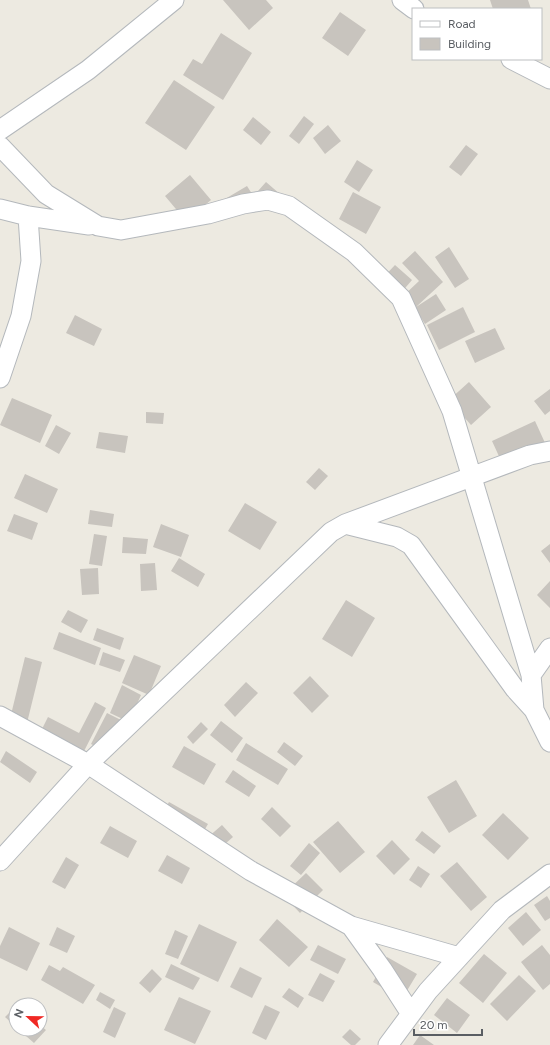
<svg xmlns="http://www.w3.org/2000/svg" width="550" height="1045" font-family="Figtree,sans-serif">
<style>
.building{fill:#c8c4be}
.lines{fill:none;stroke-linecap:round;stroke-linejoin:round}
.minor-casing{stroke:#b4b8bc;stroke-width:21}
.minor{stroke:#fff;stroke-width:19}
</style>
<rect width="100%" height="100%" fill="#edeae1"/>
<path class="building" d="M223,0H266L273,8L249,30Z
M490,0H528L531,9H493Z
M340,12L366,30L348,56L322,38Z
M221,33L252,53L223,100L183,75L193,59L202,64Z
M174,80L215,107L186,150L145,123Z
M304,116L314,124L299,144L289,136Z
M253,117L271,132L261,145L243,130Z
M328,125L341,141L325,154L313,138Z
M466,145L478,154L461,176L449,167Z
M357,160L373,170L359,192L344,182Z
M190,175L211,200L186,221L165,196Z
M266,182L288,201L281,210L258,191Z
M247,186L254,197L232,209L225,199Z
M353,192L381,207L366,234L339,219Z
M449,247L469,279L455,288L435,257Z
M415,251L443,282L416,307L436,294L446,310L425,324L415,308L401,298L419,281L402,263Z
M395,265L412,280L394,301L376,285Z
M463,307L475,332L439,350L427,325Z
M75,315L102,329L94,346L66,333Z
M495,328L505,349L475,363L465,341Z
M469,382L491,407L471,425L449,400Z
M550,389V411L545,415L534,401Z
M12,398L52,415L40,443L0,425Z
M146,412L164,413L163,424L146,423Z
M535,421L546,445L503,465L492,441Z
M56,425L71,433L59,454L45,446Z
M99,432L128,436L125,453L96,448Z
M319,468L328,476L315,490L306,482Z
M25,474L58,489L47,513L14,498Z
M245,503L277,522L260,550L228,531Z
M90,510L114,514L112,527L88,524Z
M14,514L38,523L32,540L7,531Z
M161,524L189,535L181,557L153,547Z
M94,534L107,536L102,566L89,564Z
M123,537L148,539L146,554L122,553Z
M550,544V563L541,551Z
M179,558L205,574L198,587L171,571Z
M155,563L157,590L141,591L140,564Z
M98,568L99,594L82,595L80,569Z
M550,581V608L537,595Z
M346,600L375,618L352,657L322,639Z
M68,610L88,620L81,633L61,622Z
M97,628L124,638L120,650L93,640Z
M59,632L101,648L95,665L53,649Z
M103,652L125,660L120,672L99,665Z
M134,655L161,666L149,695L122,683Z
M25,657L42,662L25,731L8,727Z
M310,676L329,696L312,713L293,693Z
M246,682L258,693L235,717L224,705Z
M122,685L141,695L129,722L110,713Z
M95,702L106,708L81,757L39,735L48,717L79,733Z
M107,713L121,720L104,751L91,744Z
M221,721L243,738L232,753L210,735Z
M201,722L208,729L193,744L187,737Z
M284,742L303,756L295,766L277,752Z
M246,743L288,769L278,785L236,760Z
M184,746L216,764L204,785L172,767Z
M6,751L37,772L30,783L0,762Z
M233,770L256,786L249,797L225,782Z
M456,780L477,816L449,833L427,797Z
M169,802L208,824L198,841L159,819Z
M272,807L291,826L280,837L261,819Z
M503,813L529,838L508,860L482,835Z
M338,821L365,852L340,873L313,842Z
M222,825L233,837L218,850L207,838Z
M110,826L137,841L128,858L100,843Z
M422,831L441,846L434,854L415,840Z
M392,840L410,859L394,875L376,856Z
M309,843L320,853L301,875L290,866Z
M167,855L190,868L182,884L158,871Z
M66,857L79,865L65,889L52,882Z
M457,862L487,897L471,911L440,876Z
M418,866L430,874L421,888L409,880Z
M306,873L323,890L300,913L283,895Z
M547,896L550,901V918L545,921L534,905Z
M526,912L541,930L523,946L508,928Z
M277,919L308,947L289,967L259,940Z
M199,924L237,942L218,982L180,964Z
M9,927L40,943L27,971L0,958V946Z
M57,927L75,936L67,953L49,945Z
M175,930L188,936L178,959L165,954Z
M318,945L346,959L338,974L310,960Z
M542,945L550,955V984L543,990L521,962Z
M484,954L507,973L483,1003L459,983Z
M387,957L417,974L402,999L373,982Z
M171,964L200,978L193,990L165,977Z
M49,965L60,971L63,967L95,985L83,1004L41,980Z
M240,967L262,978L252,998L230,987Z
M152,969L162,979L150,993L139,983Z
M320,973L335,981L323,1002L308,995Z
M519,975L536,991L507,1021L490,1004Z
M289,988L304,998L298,1008L282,997Z
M100,992L115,1000L110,1009L96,1000Z
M179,997L211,1011L195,1044L164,1030Z
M447,998L470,1015L457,1033L434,1015Z
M265,1005L280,1012L266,1040L252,1033Z
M16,1006V1027L5,1017Z
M114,1007L126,1013L115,1038L103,1032Z
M40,1025L46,1030L34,1043L18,1029H40Z
M350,1029L361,1039L355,1045H351L342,1037Z
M420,1035L434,1045H413Z"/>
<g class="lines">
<defs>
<path id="minor" d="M402,0L414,9
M511,59L550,79
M0,130L88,70L174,0
M0,146L46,194L98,226L121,230L208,214L243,204L268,200L289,206L354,252L401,298L452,411L531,675L534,710
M0,209L28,216L89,225
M0,378L21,316L31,261L28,216
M345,524L530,455L550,451
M531,675L550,648
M0,716L88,764L251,871L351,926L459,957
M0,861L88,764L331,532L345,524L397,537L411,545L515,689L534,710L550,742
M351,926L382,969L411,1014
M388,1045L428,991L502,910L550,874"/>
</defs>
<use href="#minor" class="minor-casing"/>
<use href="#minor" class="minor"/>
</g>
<rect x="412" y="8" width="130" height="52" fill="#ffffff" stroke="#bdbfc1"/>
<rect x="420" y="21" width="20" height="6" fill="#ffffff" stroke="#bdbfc1"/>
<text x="448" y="28" font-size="12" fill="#5a5e63">Road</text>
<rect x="420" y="38" width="20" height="12" fill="#c8c4be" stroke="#bdbfc1"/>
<text x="448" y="48" font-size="12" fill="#5a5e63">Building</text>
<g transform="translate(28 1017) rotate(292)"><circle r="19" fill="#ffffff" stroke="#bdbfc1"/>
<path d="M0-3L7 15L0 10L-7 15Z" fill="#f02824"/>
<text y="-6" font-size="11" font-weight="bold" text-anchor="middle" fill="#5a5e63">N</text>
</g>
<path d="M414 1029v6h68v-6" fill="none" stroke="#5a5e63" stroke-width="2"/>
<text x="420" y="1029" font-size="12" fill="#5a5e63" stroke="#ffffff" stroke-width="3" paint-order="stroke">20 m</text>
</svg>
